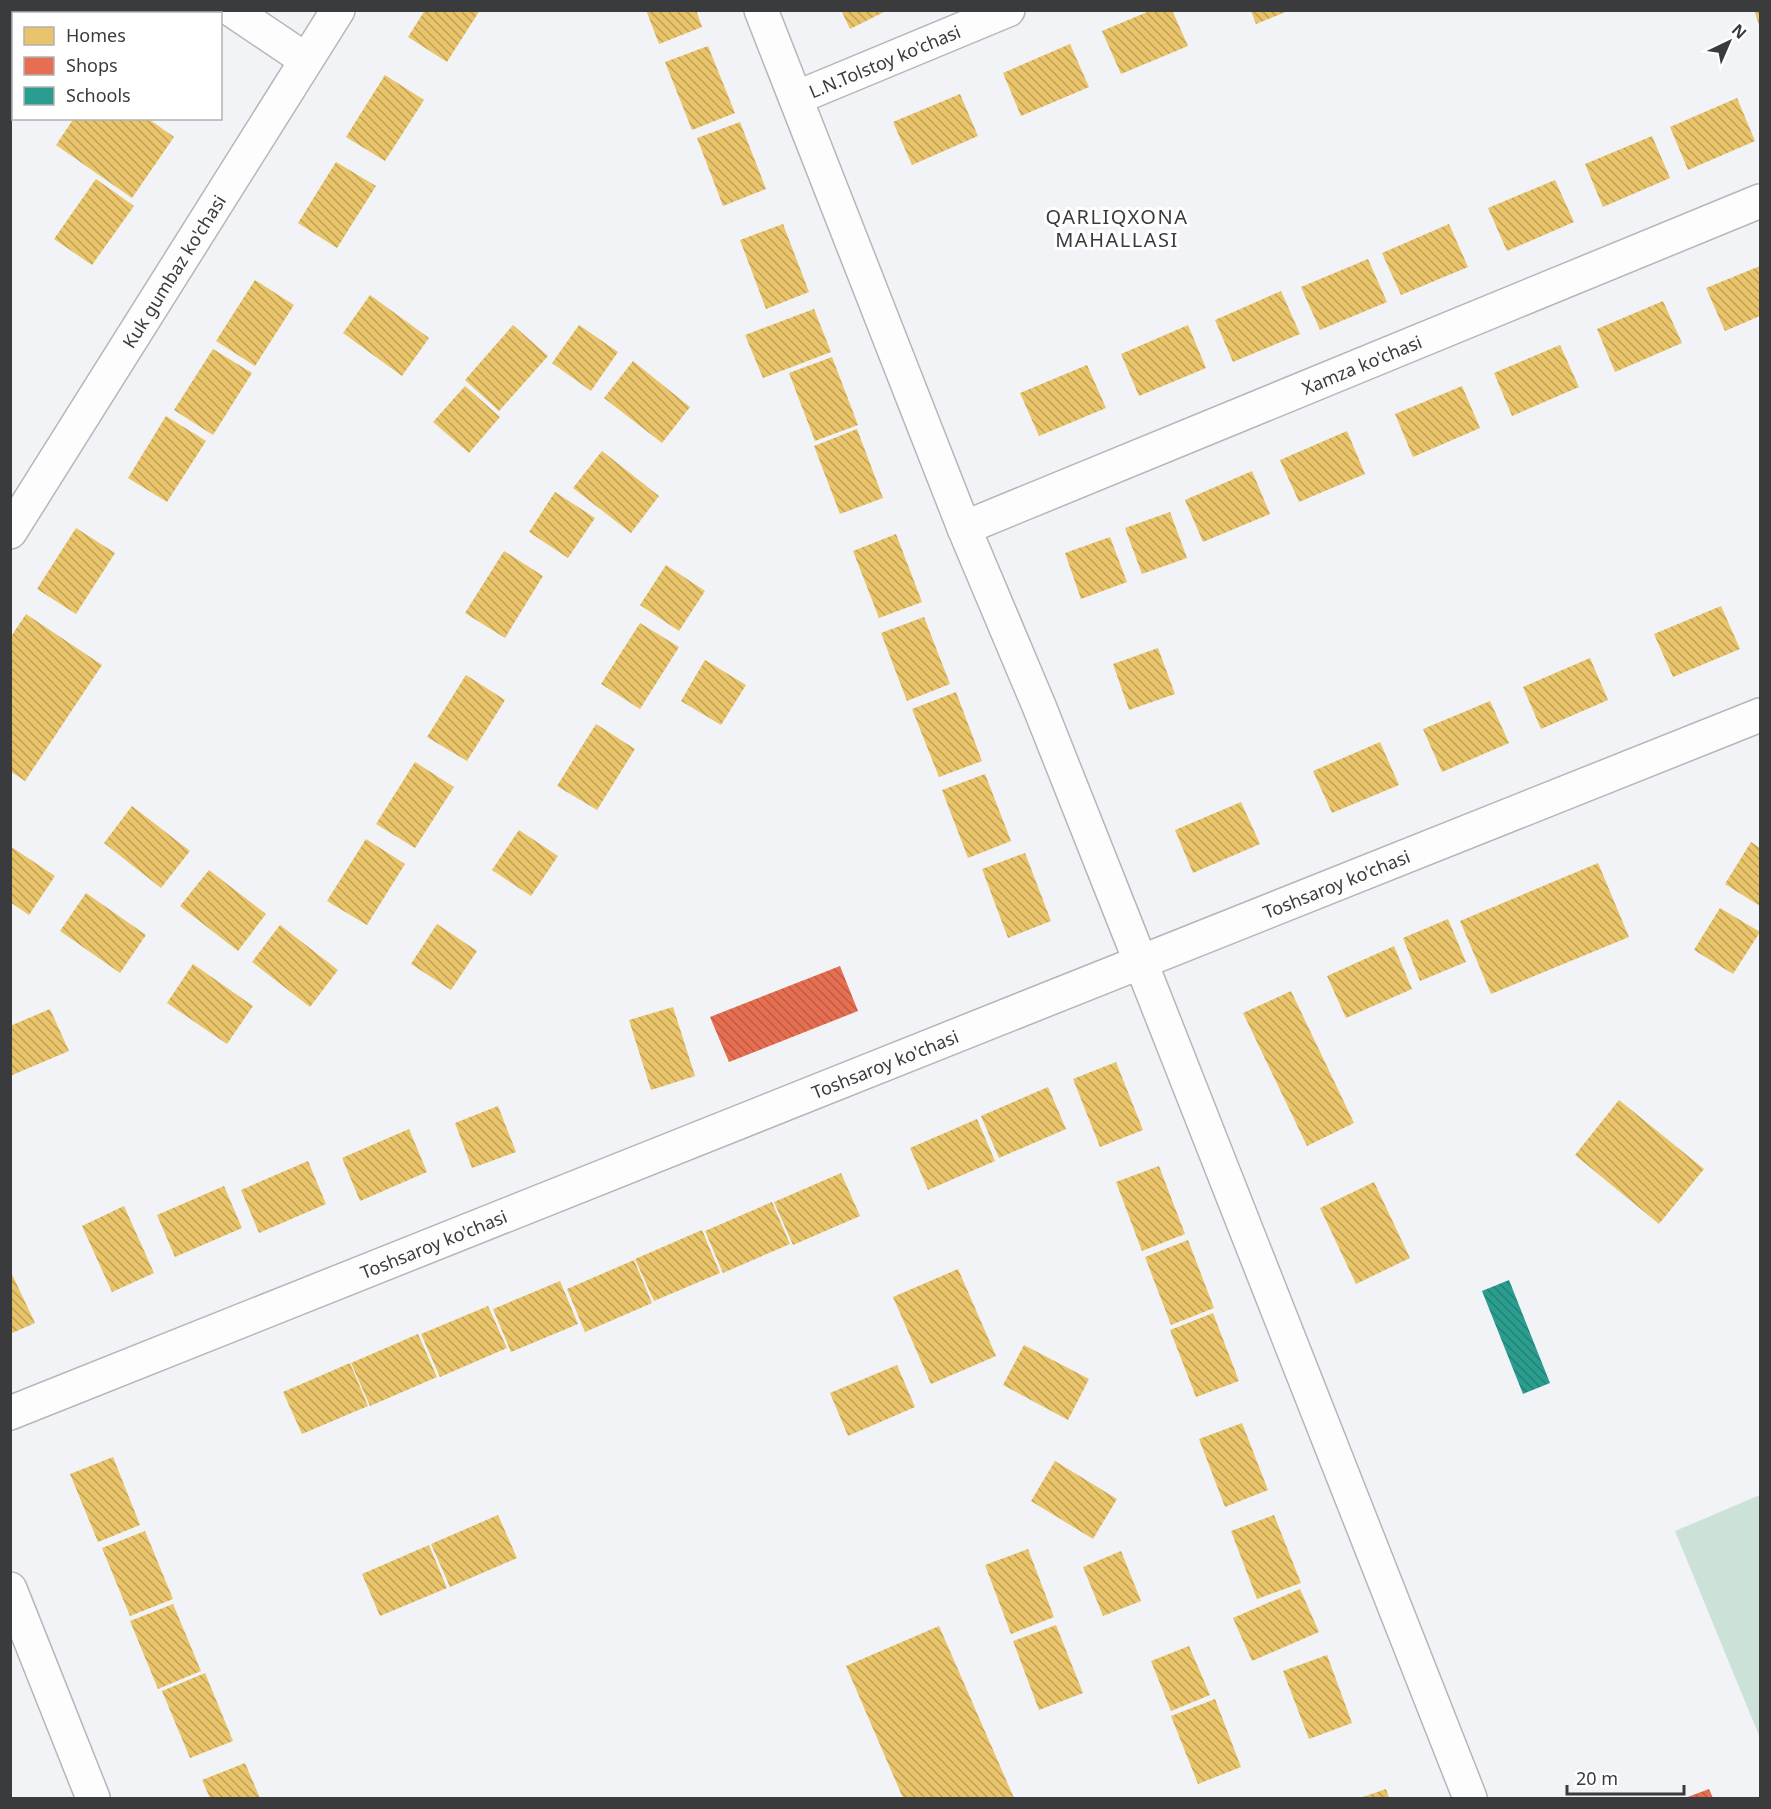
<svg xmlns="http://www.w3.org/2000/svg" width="1771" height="1809" font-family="'Noto Sans',sans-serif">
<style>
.park{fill:#cce2d9}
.homes{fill:url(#homes-back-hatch)}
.shops{fill:url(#shops-back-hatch)}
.schools{fill:url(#schools-back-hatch)}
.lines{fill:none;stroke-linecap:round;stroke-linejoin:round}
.minor-casing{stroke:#b6b6b9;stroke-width:36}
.minor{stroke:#fdfdfe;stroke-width:33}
.labels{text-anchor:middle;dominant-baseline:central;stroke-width:6;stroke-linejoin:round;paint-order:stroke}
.street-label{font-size:18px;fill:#3a3b3d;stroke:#fff}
.neighbourhood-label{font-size:20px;letter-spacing:1.5px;fill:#3a3b3d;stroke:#fff}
</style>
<defs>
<pattern id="homes-back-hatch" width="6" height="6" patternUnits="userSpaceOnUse" patternTransform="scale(1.5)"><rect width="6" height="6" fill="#e9c46a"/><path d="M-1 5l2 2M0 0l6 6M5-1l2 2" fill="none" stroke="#bea058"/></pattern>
<pattern id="shops-back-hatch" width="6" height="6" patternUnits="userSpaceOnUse" patternTransform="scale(1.5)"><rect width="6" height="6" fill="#e76f51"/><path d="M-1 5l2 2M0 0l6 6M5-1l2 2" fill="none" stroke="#bc5c44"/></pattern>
<pattern id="schools-back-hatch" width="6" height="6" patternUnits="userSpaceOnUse" patternTransform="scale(1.5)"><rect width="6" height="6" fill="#2a9d8f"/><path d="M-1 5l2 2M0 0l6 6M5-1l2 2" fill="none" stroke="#258176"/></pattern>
</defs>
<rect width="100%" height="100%" fill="#f2f3f7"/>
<path class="park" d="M1760,1495V1738L1675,1531Z"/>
<path class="homes" d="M40,10H75L73,14H44Z
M425,10H480L447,62L408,37Z
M646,10H696L702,27L659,44Z
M841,10H888L850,29Z
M1152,10H1172L1188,46L1121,74L1102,31Z
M1754,10H1760V28Z
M1251,11H1288L1256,24Z
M1070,44L1089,87L1021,116L1003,73Z
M708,46L735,113L692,130L665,62Z
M385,75L424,100L385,161L346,137Z
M960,94L978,136L912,165L893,122Z
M1737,98L1755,141L1688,170L1670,127Z
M74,118H147L174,137L132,198L56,145Z
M740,122L766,189L723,206L697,138Z
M1652,136L1670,178L1603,207L1585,164Z
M336,162L376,186L337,248L298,223Z
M96,179L134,206L92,265L54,239Z
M1555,180L1574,222L1507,251L1488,208Z
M783,224L809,292L766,309L740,240Z
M1449,224L1468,267L1401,295L1382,253Z
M1368,259L1387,302L1320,330L1301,287Z
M1760,266V316L1725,331L1706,288Z
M255,280L294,305L255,366L216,341Z
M1281,291L1300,334L1233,362L1215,320Z
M370,295L429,338L402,376L343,333Z
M1663,301L1682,343L1615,372L1597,329Z
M814,309L831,352L763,378L745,335Z
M513,325L548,356L499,411L465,380Z
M579,325L618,352L591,391L552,363Z
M1188,325L1206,368L1139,396L1121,354Z
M1560,345L1579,387L1512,416L1494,373Z
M213,349L252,373L213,435L174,410Z
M832,357L858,425L815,441L789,373Z
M633,361L690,407L662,443L604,398Z
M1087,365L1106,408L1039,436L1020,393Z
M465,386L500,417L469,453L433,422Z
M1462,386L1480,428L1413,457L1395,414Z
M166,416L206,441L167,502L128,478Z
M857,429L883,498L840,514L814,446Z
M1347,431L1365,474L1299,502L1280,460Z
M602,451L659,496L631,533L573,488Z
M1252,471L1270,514L1203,542L1185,500Z
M555,492L595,518L568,558L529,532Z
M1170,512L1187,558L1142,574L1125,528Z
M76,528L115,553L76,614L37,589Z
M896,534L922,602L879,618L853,551Z
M1110,537L1127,582L1081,599L1065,553Z
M504,551L543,576L505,638L465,613Z
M666,565L705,591L679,631L640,605Z
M1721,606L1740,649L1673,677L1654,634Z
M26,614L102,665L25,781L10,771V638Z
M924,617L950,684L907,701L881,633Z
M640,623L679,647L640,709L601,684Z
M1158,648L1175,694L1129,710L1113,664Z
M1590,658L1608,700L1541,729L1523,687Z
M705,660L746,685L721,725L681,701Z
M466,675L505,700L467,761L427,737Z
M956,692L982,761L939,777L912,709Z
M1490,701L1509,743L1442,772L1423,729Z
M596,724L635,749L597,810L557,786Z
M1380,742L1399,785L1332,813L1313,771Z
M415,762L454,787L415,848L376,824Z
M985,774L1011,841L968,858L942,790Z
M1241,802L1260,844L1193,873L1175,830Z
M132,806L190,851L161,888L104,843Z
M519,830L558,856L531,896L492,870Z
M366,839L405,864L367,925L327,901Z
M1751,842L1760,848V906L1725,884Z
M10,846L55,876L29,915L10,902Z
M1025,853L1051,921L1008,938L982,869Z
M1598,863L1629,937L1491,994L1460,921Z
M209,870L266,914L238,951L180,906Z
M86,893L146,935L120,973L60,931Z
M1720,908L1760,932L1733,974L1694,950Z
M1448,919L1466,962L1420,981L1403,938Z
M437,924L477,951L451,990L411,964Z
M280,925L338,970L310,1007L252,962Z
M1394,946L1412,989L1346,1018L1327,976Z
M193,964L253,1006L227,1044L167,1003Z
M1291,991L1354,1123L1307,1146L1243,1013Z
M673,1007L695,1076L651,1090L629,1020Z
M50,1009L69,1051L10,1076V1026Z
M1116,1062L1143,1130L1100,1147L1073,1079Z
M1048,1087L1066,1129L999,1158L981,1116Z
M1619,1100L1704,1169L1659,1224L1575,1155Z
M498,1106L516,1152L472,1168L455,1123Z
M977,1119L995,1161L928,1190L910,1148Z
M409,1129L427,1172L360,1201L342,1158Z
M308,1161L326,1204L259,1233L241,1190Z
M1159,1166L1185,1234L1142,1251L1116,1182Z
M841,1173L860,1216L793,1245L774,1202Z
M1374,1182L1410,1258L1356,1284L1320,1208Z
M224,1186L242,1228L175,1257L157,1215Z
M772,1202L790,1244L723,1273L705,1231Z
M124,1206L154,1273L112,1292L82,1226Z
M702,1230L720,1273L654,1301L635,1259Z
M1188,1240L1214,1308L1171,1325L1145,1257Z
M634,1260L652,1303L585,1332L567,1289Z
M958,1269L996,1356L931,1384L893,1297Z
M10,1270L35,1323L10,1334Z
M560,1281L578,1324L511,1352L493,1309Z
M488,1306L507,1348L440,1377L421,1334Z
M1213,1313L1239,1381L1196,1397L1170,1330Z
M418,1334L437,1377L370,1406L351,1363Z
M1024,1345L1089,1379L1068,1420L1003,1385Z
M350,1363L368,1406L302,1434L283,1392Z
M897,1365L915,1407L848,1436L830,1393Z
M1242,1423L1268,1490L1225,1507L1199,1439Z
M113,1457L140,1525L98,1542L70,1474Z
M1055,1461L1117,1499L1093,1539L1031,1501Z
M498,1515L517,1558L450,1587L431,1544Z
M1274,1515L1301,1583L1257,1599L1231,1531Z
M145,1531L173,1599L130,1616L102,1548Z
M429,1545L447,1588L380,1616L362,1574Z
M1028,1549L1054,1617L1011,1634L985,1565Z
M1121,1551L1141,1601L1103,1616L1083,1567Z
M1300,1589L1319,1632L1252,1661L1233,1618Z
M173,1604L201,1671L158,1689L130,1621Z
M1056,1625L1083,1693L1039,1710L1013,1641Z
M939,1626L1014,1798H903L846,1666Z
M1189,1646L1210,1695L1171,1711L1151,1661Z
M1327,1655L1352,1723L1309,1739L1283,1671Z
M205,1673L233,1741L190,1758L162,1691Z
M1215,1699L1241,1767L1198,1784L1171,1716Z
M245,1763L260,1798H210L202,1780Z
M1386,1789L1389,1798H1360Z"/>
<path class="shops" d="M840,966L858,1011L729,1062L710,1017Z
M1709,1789L1713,1798H1685Z"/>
<path class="schools" d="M1509,1280L1550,1383L1523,1394L1482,1291Z"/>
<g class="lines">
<defs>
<g id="minor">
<path d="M232,10L306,60"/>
<path d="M761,10L964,528L1039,706L1141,963L1470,1798"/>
<path id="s1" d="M796,98L1008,10"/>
<path id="s2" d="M964,528L1760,201"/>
<path id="s3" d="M10,532L338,10"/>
<path id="s4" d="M10,1413L1760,715"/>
<path d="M10,1589L93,1798"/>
</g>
</defs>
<use href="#minor" class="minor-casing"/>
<use href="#minor" class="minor"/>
</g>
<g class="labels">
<g class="street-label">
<text stroke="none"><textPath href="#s1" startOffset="96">L.N.Tolstoy ko'chasi</textPath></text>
<text stroke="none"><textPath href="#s3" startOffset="308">Kuk gumbaz ko'chasi</textPath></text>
<text stroke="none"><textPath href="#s2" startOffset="430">Xamza ko'chasi</textPath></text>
<text stroke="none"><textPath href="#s4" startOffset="1428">Toshsaroy ko'chasi</textPath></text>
<text stroke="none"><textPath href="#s4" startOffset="942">Toshsaroy ko'chasi</textPath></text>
<text stroke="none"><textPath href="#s4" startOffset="456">Toshsaroy ko'chasi</textPath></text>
</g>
<g class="neighbourhood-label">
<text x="1117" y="216">QARLIQXONA<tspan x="1117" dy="23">MAHALLASI</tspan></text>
</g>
</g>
<rect width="1771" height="1809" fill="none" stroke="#3a3b3d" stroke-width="24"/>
<rect x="12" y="12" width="210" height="108" fill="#ffffff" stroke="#b0b1b1" stroke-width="1.5"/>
<rect x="24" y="27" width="30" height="18" fill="#e9c46a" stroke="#b0b1b1" stroke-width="1.5"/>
<text x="66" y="42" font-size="18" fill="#3a3b3d">Homes</text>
<rect x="24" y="57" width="30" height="18" fill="#e76f51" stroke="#b0b1b1" stroke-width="1.5"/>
<text x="66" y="72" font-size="18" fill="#3a3b3d">Shops</text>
<rect x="24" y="87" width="30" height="18" fill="#2a9d8f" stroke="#b0b1b1" stroke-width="1.5"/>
<text x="66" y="102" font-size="18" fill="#3a3b3d">Schools</text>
<g transform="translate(1729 42) rotate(44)" stroke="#ffffff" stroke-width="4.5" paint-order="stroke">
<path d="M0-4.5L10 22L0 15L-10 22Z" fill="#3a3b3d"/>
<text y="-9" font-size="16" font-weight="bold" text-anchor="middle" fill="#3a3b3d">N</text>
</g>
<path d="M1567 1785v9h117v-9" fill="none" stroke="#3a3b3d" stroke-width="3"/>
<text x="1576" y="1785" font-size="18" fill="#3a3b3d" stroke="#ffffff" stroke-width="4.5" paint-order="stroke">20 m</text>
</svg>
